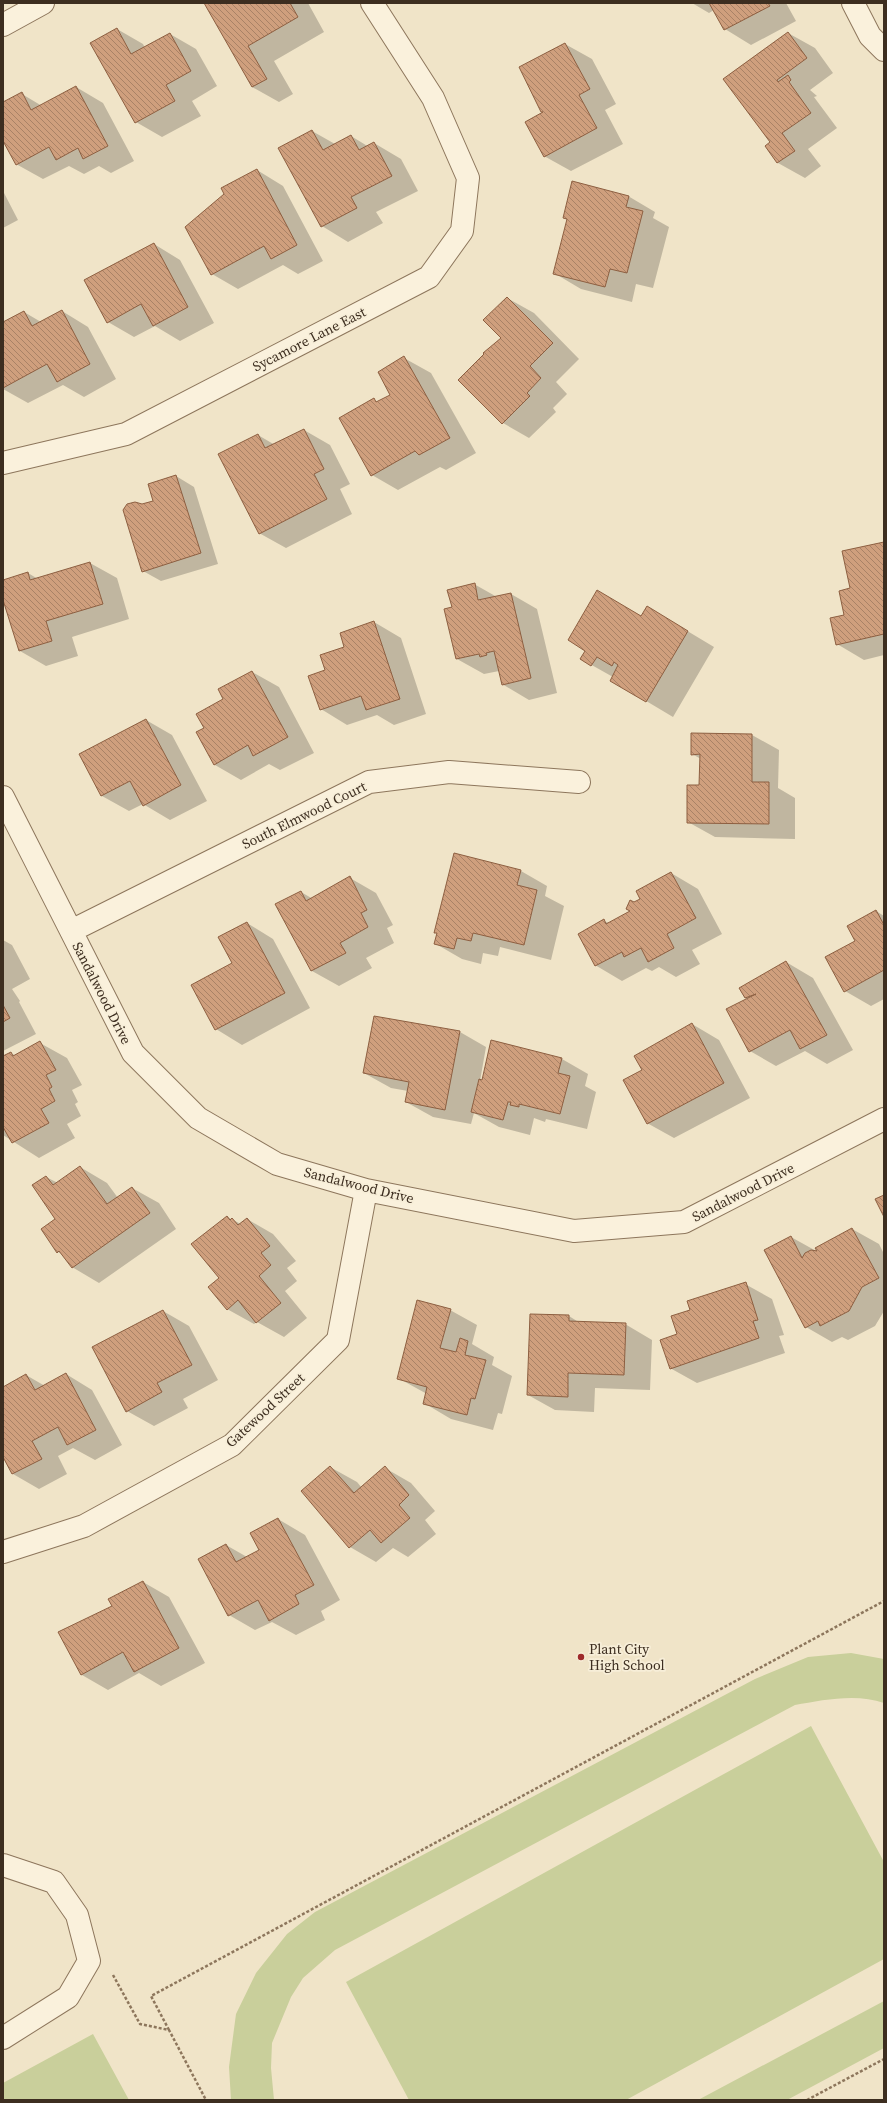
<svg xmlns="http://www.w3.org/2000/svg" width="887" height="2103" font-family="'Source Serif 4',serif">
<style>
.grass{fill:#c9cf9b}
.shadow{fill:#0003}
.building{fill:url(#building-back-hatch);stroke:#8d5f41}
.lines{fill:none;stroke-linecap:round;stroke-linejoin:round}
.minor-casing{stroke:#8d765c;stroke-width:24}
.path{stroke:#8d765c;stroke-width:2.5;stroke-dasharray:3 2;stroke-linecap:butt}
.minor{stroke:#faf1dc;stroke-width:22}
.poi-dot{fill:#9e2a2b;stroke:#f7eed8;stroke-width:1.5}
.labels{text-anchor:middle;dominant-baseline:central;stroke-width:3.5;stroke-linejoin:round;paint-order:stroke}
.street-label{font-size:14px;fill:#3d2e20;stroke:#f7eed8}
.poi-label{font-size:14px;fill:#3d2e20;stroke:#f7eed8;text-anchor:start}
</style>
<defs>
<pattern id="building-back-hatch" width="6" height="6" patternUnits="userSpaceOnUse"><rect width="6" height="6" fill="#cf9f7d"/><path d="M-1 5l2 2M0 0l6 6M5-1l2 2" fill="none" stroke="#a98266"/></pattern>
</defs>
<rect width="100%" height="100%" fill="#f0e4c8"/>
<path class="grass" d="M851,1653L884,1659V1703C857,1693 822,1700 795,1705L335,1950L303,1978L291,1997L272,2043L271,2068L274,2100H231L229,2067L236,2014L256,1973L287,1934L315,1912L755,1679L808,1657Z
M811,1726L884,1862V1959L626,2100H409L346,1982Z
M884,2001V2048L787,2100H698Z
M93,2034L129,2100H3V2083Z"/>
<path class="shadow" d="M205,3H308L324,32L274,61L293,94L279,102L252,87Z
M692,3H786L796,21L751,45L725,29L714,10L709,13Z
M117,29L143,44L145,48L170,34L196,49L217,86L192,101L201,116L162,137L136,122Z
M788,33L815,48L833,73L810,90L817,96L814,97L837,128L808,149L821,166L805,178L778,163L766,146L771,143L725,79Z
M565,44L592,59L616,104L605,110L623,144L571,171L544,156V113Z
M76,87L103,103L134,161L111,173L99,166L84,174L69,166L43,179L16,164L3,139V103L22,94L42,106Z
M312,131L335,144L351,136L369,147L374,143L401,159L418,191L376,212L383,223L348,242L322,226Z
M257,170L283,186L323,261L298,274L283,265L238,289L212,274Z
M3,191L18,220L3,228Z
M628,196L655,212L653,218L669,227L653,288L636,284L632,302L581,289L554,273L568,220L564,217Z
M154,244L180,260L214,323L180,341L155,326L134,337L108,322Z
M507,298L534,313L579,359L556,382L567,394L553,408L556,412L529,438L503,423L502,338Z
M62,311L88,327L116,379L84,397L63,385L28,403L3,389V322L24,312L41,322Z
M404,358L431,373L476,453L446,470L440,467L398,490L372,475L374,400L379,402L392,395Z
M304,430L330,445L350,484L340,489L352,514L286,548L259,533L258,435L275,445Z
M176,476L194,487L218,564L161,581L143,571L142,505L155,501Z
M884,543V655L864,660L837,644L845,615Z
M90,563L117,578L129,619L72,637L78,656L46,666L20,651L3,597V581L28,573L38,579Z
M474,584L497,597L511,594L537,609L557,693L529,700L502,684L499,671L484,674L457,659L446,610L453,607Z
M642,617L674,623L714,647L673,717L611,680L613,677L581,659L587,650Z
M374,622L401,638L426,714L394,725L377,715L347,725L321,709L326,671L346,647Z
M252,672L279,687L314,753L280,770L269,764L241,780L215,765L197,732L205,728L224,700Z
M146,720L172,735L207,801L170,820L143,804L129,811L102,796L80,755Z
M692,734L752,735L779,750L778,788L795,798V839L715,837L688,822L700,786L701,759L692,754Z
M454,854L521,871L547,886L545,896L564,906L551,960L500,947L498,956L483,953L481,964L462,959L436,944L438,934L435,932Z
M671,873L698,889L722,934L692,950L700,964L676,977L659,967L652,971L646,968L622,981L595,965L604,921L609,923L632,911L634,903L641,899Z
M350,878L376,893L393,925L387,928L394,943L366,958L372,968L339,986L312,971L277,905L301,892L313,899Z
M876,911L884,916V999L871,1006L845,991L857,942Z
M247,923L273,939L310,1008L242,1045L216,1029L233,963Z
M3,940L12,945L30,979L12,989L20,1001L19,1002L36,1034L3,1051Z
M786,962L813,978L853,1050L827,1064L805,1051L776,1066L750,1051L748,999L746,997Z
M692,1024L719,1040L750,1098L674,1138L647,1123L643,1070Z
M460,1032L486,1047L480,1081L562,1059L588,1074L585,1086L596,1092L587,1129L546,1119L545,1122L534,1118L530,1135L499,1127L474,1113L471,1124L433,1117L406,1102L408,1091L391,1088L364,1073Z
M40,1043L67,1058L82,1085L72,1090L78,1102L75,1104L81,1116L67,1124L75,1138L39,1158L3,1135V1058L11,1053L16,1056Z
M80,1167L107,1183L118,1198L132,1188L159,1203L176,1229L99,1283L72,1267L64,1255L58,1252L42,1229L56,1219L46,1177L58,1183Z
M227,1217L241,1224L247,1219L273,1234L296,1261L287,1268L297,1281L285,1291L307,1318L284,1337L257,1322L254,1324L227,1309L221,1278Z
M852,1229L879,1244L884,1254V1311L875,1326L848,1340L842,1337L832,1342L806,1327L791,1237L818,1252Z
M745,1284L772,1299L784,1335L779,1336L785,1353L697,1383L670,1368L678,1335L692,1310Z
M450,1310L477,1325L472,1344L494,1357L492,1365L512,1376L502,1414L498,1413L493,1430L451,1419L424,1403L427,1394L398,1378Z
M163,1311L189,1326L218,1380L183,1399L188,1408L154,1426L127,1411Z
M531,1315L569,1316L580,1323L625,1324L652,1340L650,1390L595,1388L594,1412L555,1410L528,1395Z
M66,1374L92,1390L122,1445L95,1460L73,1448L58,1456L67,1474L39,1489L13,1474L3,1455V1388L26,1375L45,1386Z
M330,1467L357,1482L362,1488L385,1468L411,1483L435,1511L425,1520L436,1534L408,1557L393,1548L376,1562L350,1547Z
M278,1519L305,1535L340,1600L321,1611L325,1620L296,1635L272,1622L255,1630L229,1615L226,1545L247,1557L260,1550Z
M143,1582L169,1597L205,1663L161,1686L139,1673L108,1690L82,1675L113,1606Z"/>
<path class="building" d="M204,3H290L298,17L248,46L267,79L252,87Z
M709,3H768L770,6L724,30Z
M117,28L131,54L170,33L191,71L166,85L175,101L135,123L90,43Z
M788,32L807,58L777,80L778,82L788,75L791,80L789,82L811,113L782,133L795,151L777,163L765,146L770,142L723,79Z
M565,43L590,89L579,95L597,128L544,157L525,122L543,112H541L519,67Z
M76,86L108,146L83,159L78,148L56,160L49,147L16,165L3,141V102L22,92L31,110Z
M312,130L323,150L351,135L359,150L374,142L392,176L351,197L357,208L321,227L278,148Z
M257,169L297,245L271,259L264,246L211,275L185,227L224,194L221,188Z
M572,181L629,196L626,207L643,211L627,273L610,269L605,287L553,274L567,219L563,218Z
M154,243L188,307L153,326L141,304L107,323L84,280Z
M507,297L553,343L530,366L541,378L527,393L530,396L502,424L458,380L484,354L483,353L501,338L483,320Z
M62,310L90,364L57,382L47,364L3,388V322L24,311L32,326Z
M404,356L450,438L419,455L415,451L371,476L339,418L374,398L376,402L390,395L378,372Z
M304,429L324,469L314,474L327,499L259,534L218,454L258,434L265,448Z
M176,475L201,553L142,572L123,510L127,504L135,502L142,504L153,501L148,484Z
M884,542V634L836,645L830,618L844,615L839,591L850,588L842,551Z
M90,562L103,604L46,621L52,641L19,651L3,600V580L28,572L30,580Z
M475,583L478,600L511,593L531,678L502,685L494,651L486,653L487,655L480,657L479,654L456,659L444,609L452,607L447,590Z
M597,590L641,616L647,606L688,631L646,702L610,681L618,665L614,662L612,666L597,657L591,666L580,659L585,651L568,640Z
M374,621L400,699L366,710L361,696L320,710L308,676L325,670L320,655L344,647L340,633Z
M252,671L288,737L253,756L248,745L214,765L196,732L204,728L196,714L223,699L218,689Z
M146,719L181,785L143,806L130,781L101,796L79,754Z
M691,733L752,734V782H769V824L687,823V785H699L700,754L691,755Z
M454,853L521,870L517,885L537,890L524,945L473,933L471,941L457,938L454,949L434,944L437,933H434Z
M671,872L696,918L667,934L674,948L648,962L641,948L624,957L622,952L595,966L578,934L604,919L606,924L630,911L626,909L630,900L634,902L640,899L636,891Z
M350,876L367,910L361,913L368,927L340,943L346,953L311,971L275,904L301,891L306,901Z
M876,910L884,925V970L844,992L825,957L855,941L847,926Z
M247,922L285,993L215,1030L191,985L232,963L218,937Z
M786,961L827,1035L800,1049L790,1030L749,1052L726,1009L756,994L745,998L739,988Z
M3,1005L10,1018L3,1022Z
M374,1016L460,1031L445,1110L405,1102L409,1082L363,1073Z
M692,1023L724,1083L647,1124L623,1080L642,1070L634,1056Z
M491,1040L562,1058L558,1073L570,1076L560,1114L519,1104V1107L510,1105L511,1102H508L503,1120L471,1112L479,1079L482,1080Z
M40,1041L56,1070L46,1075L52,1087L49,1089L55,1101L41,1109L49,1123L12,1143L3,1127V1056L11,1052L13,1056Z
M80,1166L107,1204L132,1187L150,1213L72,1268L59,1251L57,1253L41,1229L55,1219L32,1185L46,1176L53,1185Z
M884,1195V1217L875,1199Z
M227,1216L230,1220L232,1218L238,1225L247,1218L270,1246L261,1253L271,1265L259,1276L281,1303L256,1323L238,1300L227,1310L208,1287L219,1278L191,1244Z
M852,1228L879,1278L862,1287L849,1311L820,1326L818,1321L805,1328L764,1250L791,1236L802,1258L805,1253L811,1250L817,1251L815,1248Z
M746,1282L758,1320L753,1321L759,1338L670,1369L660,1340L677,1334L671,1316L690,1310L687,1301Z
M417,1300L451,1309L440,1348L456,1352L460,1338L468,1341L465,1355L486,1360L475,1399L471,1398L467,1415L423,1404L427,1387L397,1379Z
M163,1310L192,1365L157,1383L162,1392L126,1412L92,1347Z
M530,1314L569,1315V1321L626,1323L624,1375L568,1373V1397L527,1395Z
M66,1373L96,1430L67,1445L58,1427L32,1441L42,1459L12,1474L3,1457V1387L26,1374L35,1390Z
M330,1466L354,1493L385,1466L409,1495L399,1505L410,1518L381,1543L370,1530L349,1548L301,1491Z
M278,1518L314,1585L295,1595L299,1604L269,1621L258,1600L228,1616L198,1559L226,1544L236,1562L259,1550L250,1533Z
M143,1581L179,1648L134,1672L123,1652L81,1675L58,1632L112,1606L108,1599Z"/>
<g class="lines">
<defs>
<path id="minor" d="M853,3L870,36L884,50
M3,25L43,3
M3,463L126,434L429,277L462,231L468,178L433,98L372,3
M3,797L133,1053L198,1118L277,1164L366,1190L574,1231L684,1222L884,1119
M71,931L369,782L449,772L579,782
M3,1552L84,1526L232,1445L338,1340L366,1190
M3,1865L54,1882L77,1915L89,1961L68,1997L3,2038"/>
</defs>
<use href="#minor" class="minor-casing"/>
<path class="path" d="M113,1975L140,2024L169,2030L206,2100
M169,2030L151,1996L884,1601
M807,2100L884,2059"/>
<use href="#minor" class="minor"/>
</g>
<circle class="poi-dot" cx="581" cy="1657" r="4"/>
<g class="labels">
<g class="street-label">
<text transform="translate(309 339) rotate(-27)">Sycamore Lane East</text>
<text transform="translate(304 815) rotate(-26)">South Elmwood Court</text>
<text transform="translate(102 993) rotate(63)">Sandalwood Drive</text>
<text transform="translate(359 1185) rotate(14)">Sandalwood Drive</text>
<text transform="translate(743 1192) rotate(-27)">Sandalwood Drive</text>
<text transform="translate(265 1410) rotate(-43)">Gatewood Street</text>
</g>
<g class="poi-label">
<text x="589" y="1649">Plant City<tspan x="589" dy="16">High School</tspan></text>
</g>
</g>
<rect width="887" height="2103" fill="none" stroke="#3d2e20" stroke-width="8"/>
</svg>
